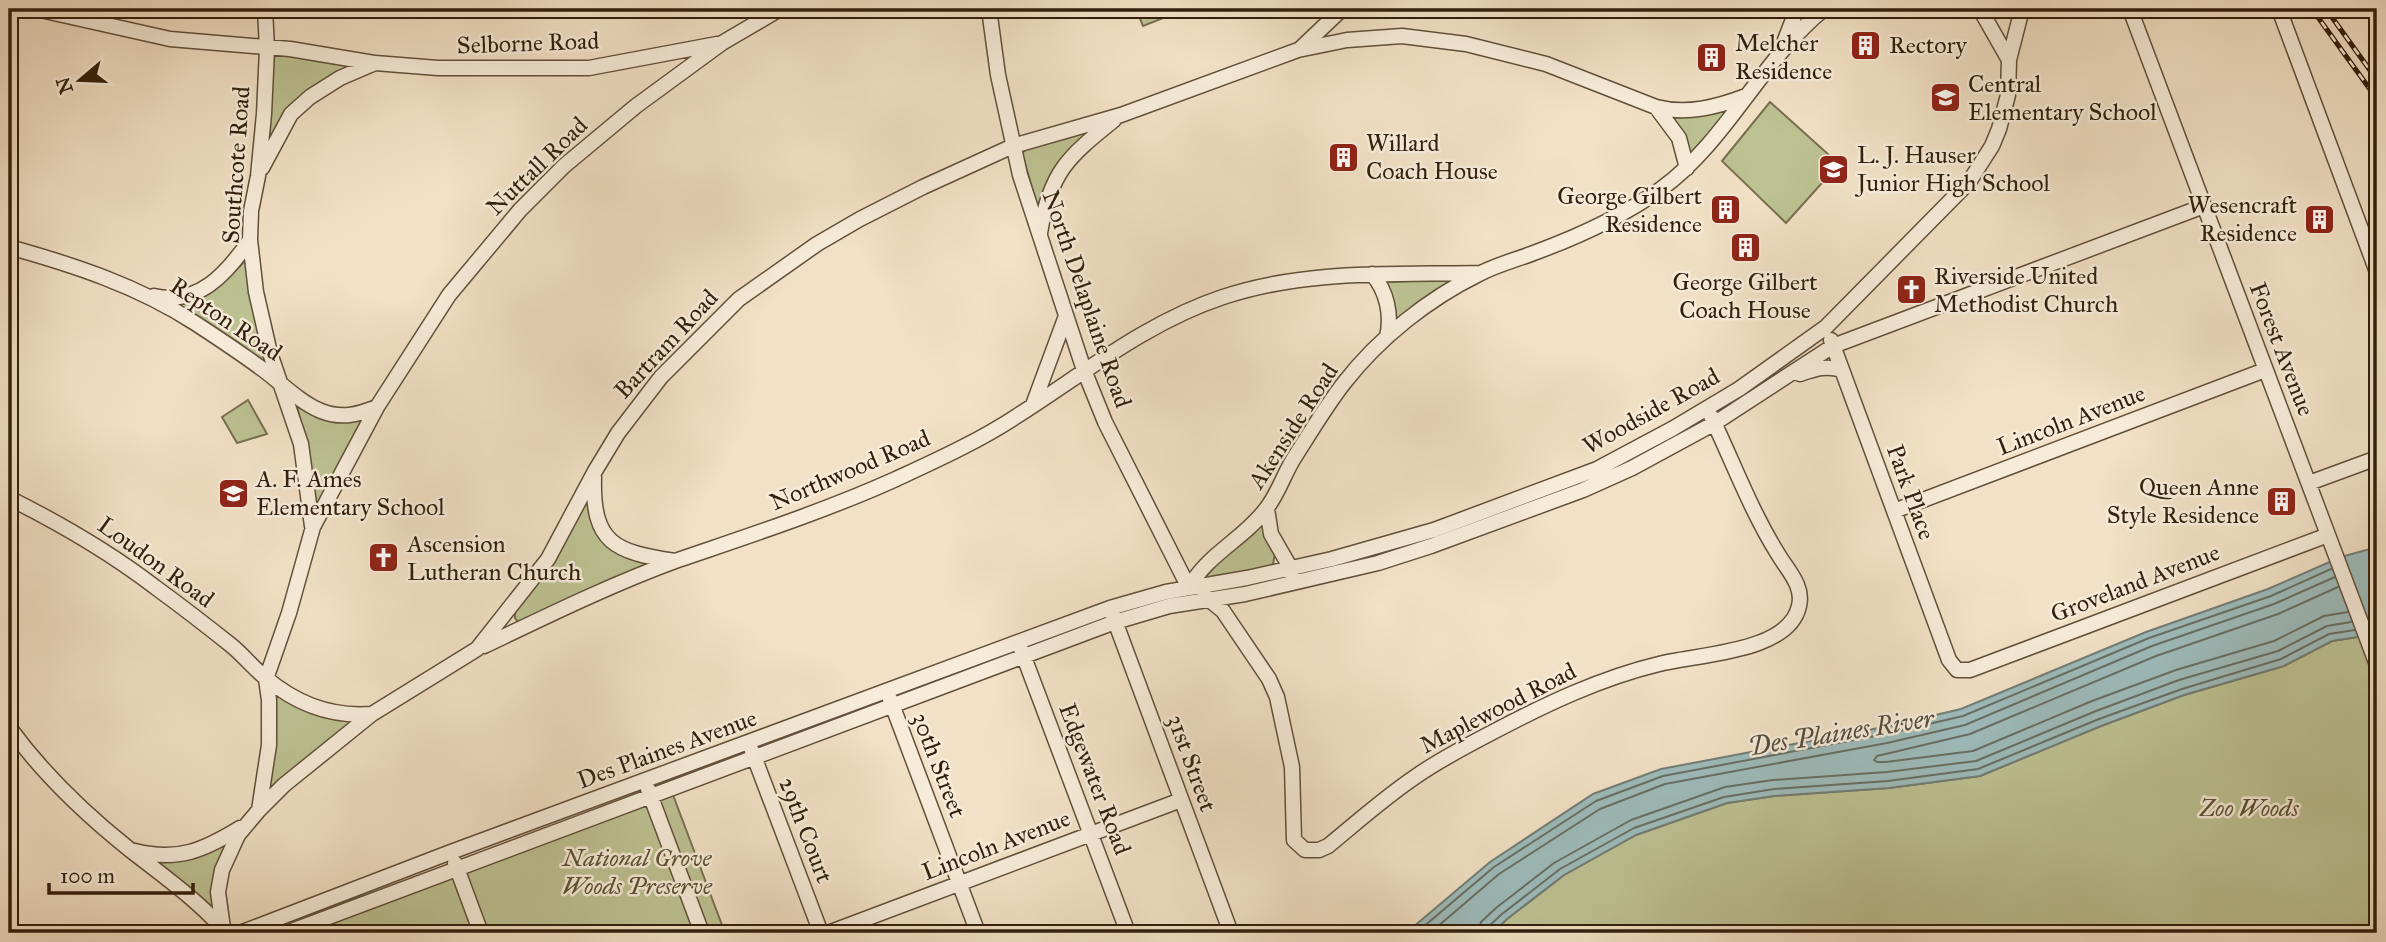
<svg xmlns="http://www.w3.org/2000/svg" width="2386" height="942" font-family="'IM FELL Great Primer',serif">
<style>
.green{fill:#bdc293;stroke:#787050;stroke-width:2}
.water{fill:#9dbcbc;stroke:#727d76;stroke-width:2}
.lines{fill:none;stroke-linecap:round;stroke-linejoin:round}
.shore{stroke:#686e64;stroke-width:2}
.minor-casing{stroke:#62503a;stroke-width:17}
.minor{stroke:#f7ecda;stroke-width:14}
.rail-casing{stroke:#321f0c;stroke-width:5}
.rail{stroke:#f7ecda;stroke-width:2.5;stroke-dasharray:8;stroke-linecap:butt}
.labels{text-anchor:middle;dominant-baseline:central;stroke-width:5;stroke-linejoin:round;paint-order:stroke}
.street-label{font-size:24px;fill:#321f0c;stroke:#f7ecda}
.poi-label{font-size:24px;fill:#321f0c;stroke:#f7ecda;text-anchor:start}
.park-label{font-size:24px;font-style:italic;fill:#5c5034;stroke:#f7ecda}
.water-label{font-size:26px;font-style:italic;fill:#524e41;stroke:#f7ecda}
</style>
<rect width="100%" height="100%" fill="#f2e1c6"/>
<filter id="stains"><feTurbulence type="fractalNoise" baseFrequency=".00286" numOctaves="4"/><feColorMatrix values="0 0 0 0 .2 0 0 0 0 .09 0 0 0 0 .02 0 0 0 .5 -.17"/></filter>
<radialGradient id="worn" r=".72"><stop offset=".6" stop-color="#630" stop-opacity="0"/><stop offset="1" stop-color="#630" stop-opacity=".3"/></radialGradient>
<path class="green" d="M1136,9H1163L1166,17L1143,26Z
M279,53L347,65L348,67L269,141L273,58Z
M1770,102L1839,164L1786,223L1722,161Z
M1728,109V111L1692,154L1690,153L1671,116Z
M1095,127C1061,158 1053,165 1038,209L1022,153L1027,149Z
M246,260L266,362H264L177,305V302L220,285Z
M1455,279L1399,320H1396L1387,282Z
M248,400L267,434L237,443L222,417Z
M297,406L363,419L318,505L315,500L311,468Z
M586,502L589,505L594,524L644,561L645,567L518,622L515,618V610Z
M1261,524L1263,525L1275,554L1273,564L1267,567L1203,580L1202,574Z
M2377,634V933H1492L1507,919L1564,875L1636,835L1727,803L1774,796L1889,788L1980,776L2101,726L2184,695L2284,666L2332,641Z
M276,693L353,721L269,791L275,695Z
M673,795L725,933H301Z
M228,840L212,907L149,856Z"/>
<path class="water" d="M2377,547V634L2332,641L2284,666L2184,695L2101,726L1980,776L1889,788L1774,796L1727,803L1636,835L1564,875L1507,919L1492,933H1406L1490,862L1593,794L1661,769L1884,727L1961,709L2146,632L2268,589L2341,557Z"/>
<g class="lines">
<path class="shore" d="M2338,587L2278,614L2156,656L1970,734L1877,756L1874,760L1877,762H1886L1973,751L2092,701L2176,670L2274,641L2324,616L2348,612
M1416,933L1494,867L1596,801L1663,776L1886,734L1963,716L2149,638L2271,596L2331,569
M1430,933L1499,874L1600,809L1665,784L1887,743L1965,725L2152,646L2274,604L2335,577
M1478,933L1481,922L1496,908L1554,863L1631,820L1725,787L1773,780L1887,772L1976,761L2096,711L2179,680L2278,651L2327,626L2351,622
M1487,933L1489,926L1502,914L1560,869L1634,828L1724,797L1774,789L1888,781L1978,769L2099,719L2182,689L2281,659L2329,634L2355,630"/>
<defs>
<path id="minor" d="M36,9L170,39L290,49L374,63
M265,9L267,49L264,114L258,176L251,211L250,240L256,292L270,353L301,444L312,526
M989,9L998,75L1020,175L1084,370L1105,422L1189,588
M1980,9L2009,60
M2130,9L2377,665
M2279,9L2377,272
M1785,40L1797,9
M1300,49L1342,9
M1656,107C1687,115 1717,107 1746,96
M262,168L291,114L310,97L340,78L375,63L438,68H589L717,44
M1040,233C1050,172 1068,157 1114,120
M9,247C74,265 138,286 195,323C218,338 242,354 265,371C282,384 301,403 321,411C342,419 357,415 377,407
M1372,274C1387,291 1392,315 1387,337
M154,296C199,306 227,273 250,240
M1831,340L1949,660L1957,670H1970L2328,535
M1800,374C1815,369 1826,365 1842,370
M1033,405L1066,316
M594,477C592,544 615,552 675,561
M2309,483L2377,458
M9,498C61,524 108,551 155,587C181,606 207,626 232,646C244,656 254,669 267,679C297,704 332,717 371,714
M1267,509L1271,534L1294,574
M1894,511L2265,370
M1189,588C1206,555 1244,539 1266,509C1278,494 1284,474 1294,458C1310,433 1326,406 1344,383C1379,338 1428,299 1479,274C1498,264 1519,259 1539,251C1582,235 1623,216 1661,189C1728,140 1761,60 1824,9
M1206,597L1223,611L1269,679L1277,697L1292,767L1294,840L1305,850H1319L1328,846C1356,823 1384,798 1415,777C1439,760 1466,746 1493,732C1546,704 1601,678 1659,664C1696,654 1789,653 1799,606C1804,586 1788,571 1778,554C1751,511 1733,462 1711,416
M1112,613L1231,933
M484,646C547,616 612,584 678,560C751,535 825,511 896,479C937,460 979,441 1017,416C1083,374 1147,322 1223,297C1307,269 1394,275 1481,273
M1021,649L1128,933
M890,699L978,933
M9,727C43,774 84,813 129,849C162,875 195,898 223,929
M752,751L821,933
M648,789L702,933
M259,810L269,745V700L266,679L289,613L313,527L377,407L449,295L520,210L564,166L636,106L722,43L780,9
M135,851C178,862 204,850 240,828
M455,863L481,933
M223,928L218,892L222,870L238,835L259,810L284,785L372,714L477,649L548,559L595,471L618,433L661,377L739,299L817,244L860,219L923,187L1013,146L1121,115L1298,50L1347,40L1402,36L1466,44L1546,64L1656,107L1679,138L1687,168
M240,933L451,852L1110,608L1166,592L1247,578L1332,559L1434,530L1597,469L1672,429L1739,389L1826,327L1969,182L1992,146L1999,129L2008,95L2009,60L2022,9
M286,933L1115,622L1169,606L1245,594L1378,563L1431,546L1583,490L1632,468L1715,423L1833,346L2204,206
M828,933L1181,800"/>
</defs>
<use href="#minor" class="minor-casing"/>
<use href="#minor" class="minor"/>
<defs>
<path id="rail" d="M2312,9L2377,99
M2326,9L2377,80"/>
</defs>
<use href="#rail" class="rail-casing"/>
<use href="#rail" class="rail"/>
</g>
<defs>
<symbol id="building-square" viewBox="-11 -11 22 22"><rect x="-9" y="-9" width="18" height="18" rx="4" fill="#8f2418" stroke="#f7ecda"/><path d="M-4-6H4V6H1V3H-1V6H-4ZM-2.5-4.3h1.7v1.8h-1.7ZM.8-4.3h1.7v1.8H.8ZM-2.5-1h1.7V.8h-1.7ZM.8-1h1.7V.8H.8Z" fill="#fff"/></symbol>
<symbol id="school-square" viewBox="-11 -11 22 22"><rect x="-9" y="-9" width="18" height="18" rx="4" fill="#8f2418" stroke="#f7ecda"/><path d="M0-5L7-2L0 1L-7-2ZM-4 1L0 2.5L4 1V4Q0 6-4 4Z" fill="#fff"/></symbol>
<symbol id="church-square" viewBox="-11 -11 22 22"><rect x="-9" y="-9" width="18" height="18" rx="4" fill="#8f2418" stroke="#f7ecda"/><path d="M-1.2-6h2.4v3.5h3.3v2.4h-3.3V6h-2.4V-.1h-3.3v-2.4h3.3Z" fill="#fff"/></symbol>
</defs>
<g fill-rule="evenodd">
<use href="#building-square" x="1848" y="28" width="35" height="35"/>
<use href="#building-square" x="1694" y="40" width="35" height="35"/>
<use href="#school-square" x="1928" y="80" width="35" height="35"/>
<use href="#building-square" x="1326" y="140" width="35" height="35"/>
<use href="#school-square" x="1816" y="152" width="35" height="35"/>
<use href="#building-square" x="1708" y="192" width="35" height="35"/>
<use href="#building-square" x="2302" y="202" width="35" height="35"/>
<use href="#building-square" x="1728" y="230" width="35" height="35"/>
<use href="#church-square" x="1894" y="272" width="35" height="35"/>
<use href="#school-square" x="216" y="476" width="35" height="35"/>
<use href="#building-square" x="2264" y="484" width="35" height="35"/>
<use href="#church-square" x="366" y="540" width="35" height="35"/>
</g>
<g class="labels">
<g class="street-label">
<text transform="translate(528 43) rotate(-2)">Selborne Road</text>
<text transform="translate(236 165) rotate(-86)">Southcote Road</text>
<text transform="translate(537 166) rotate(-44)">Nuttall Road</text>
<text transform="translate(1087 299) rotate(71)">North Delaplaine Road</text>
<text transform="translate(226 319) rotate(34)">Repton Road</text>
<text transform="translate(666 344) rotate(-47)">Bartram Road</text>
<text transform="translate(2282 349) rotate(69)">Forest Avenue</text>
<text transform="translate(1651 411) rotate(-29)">Woodside Road</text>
<text transform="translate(2071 420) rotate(-21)">Lincoln Avenue</text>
<text transform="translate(1293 426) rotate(-57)">Akenside Road</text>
<text transform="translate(850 470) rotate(-23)">Northwood Road</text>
<text transform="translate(1911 492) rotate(70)">Park Place</text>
<text transform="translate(156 562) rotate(36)">Loudon Road</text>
<text transform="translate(2135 583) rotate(-21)">Groveland Avenue</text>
<text transform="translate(1498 708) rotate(-27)">Maplewood Road</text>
<text transform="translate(667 749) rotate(-20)">Des Plaines Avenue</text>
<text transform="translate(1192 763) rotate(70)">31st Street</text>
<text transform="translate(939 765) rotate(69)">30th Street</text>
<text transform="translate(1095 779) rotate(69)">Edgewater Road</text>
<text transform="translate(806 830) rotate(69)">29th Court</text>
<text transform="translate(996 845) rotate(-21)">Lincoln Avenue</text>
</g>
<g class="poi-label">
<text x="1735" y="43">Melcher<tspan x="1735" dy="28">Residence</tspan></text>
<text x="1889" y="45">Rectory</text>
<text x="1968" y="84">Central<tspan x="1968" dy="28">Elementary School</tspan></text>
<text x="1366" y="143">Willard<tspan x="1366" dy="28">Coach House</tspan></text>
<text x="1857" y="155">L. J. Hauser<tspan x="1857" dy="28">Junior High School</tspan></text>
<text x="1702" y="196" text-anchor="end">George Gilbert<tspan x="1702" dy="28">Residence</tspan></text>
<text x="2297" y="205" text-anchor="end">Wesencraft<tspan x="2297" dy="28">Residence</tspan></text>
<text x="1934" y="276">Riverside United<tspan x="1934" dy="28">Methodist Church</tspan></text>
<text x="1745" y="282" text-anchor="middle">George Gilbert<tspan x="1745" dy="28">Coach House</tspan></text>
<text x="256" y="479">A. F. Ames<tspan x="256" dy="28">Elementary School</tspan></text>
<text x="2259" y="487" text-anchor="end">Queen Anne<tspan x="2259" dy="28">Style Residence</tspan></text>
<text x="407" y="544">Ascension<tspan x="407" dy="28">Lutheran Church</tspan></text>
</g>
<g class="park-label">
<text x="2249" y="808">Zoo Woods</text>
<text x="637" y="858">National Grove<tspan x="637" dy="28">Woods Preserve</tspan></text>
</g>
<g class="water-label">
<text transform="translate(1841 732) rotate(-9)">Des Plaines River</text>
</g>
</g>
<rect width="2386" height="942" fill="none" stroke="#f2e1c6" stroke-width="35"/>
<rect x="10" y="10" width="2365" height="921" fill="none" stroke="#321f0c" stroke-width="3.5"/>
<rect x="18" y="18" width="2351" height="907" fill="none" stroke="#321f0c" stroke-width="2"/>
<g transform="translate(80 80) rotate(251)" stroke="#f7ecda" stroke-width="5" paint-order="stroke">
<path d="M0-5L12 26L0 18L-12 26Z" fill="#321f0c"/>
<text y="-10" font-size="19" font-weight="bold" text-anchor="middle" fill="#321f0c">N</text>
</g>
<path d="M49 883v10h144v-10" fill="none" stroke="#321f0c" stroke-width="3.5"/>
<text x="60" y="883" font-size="21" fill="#321f0c" stroke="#f7ecda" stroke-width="5" paint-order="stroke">100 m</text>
<rect width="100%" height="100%" filter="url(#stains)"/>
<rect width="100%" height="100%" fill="url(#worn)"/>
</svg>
